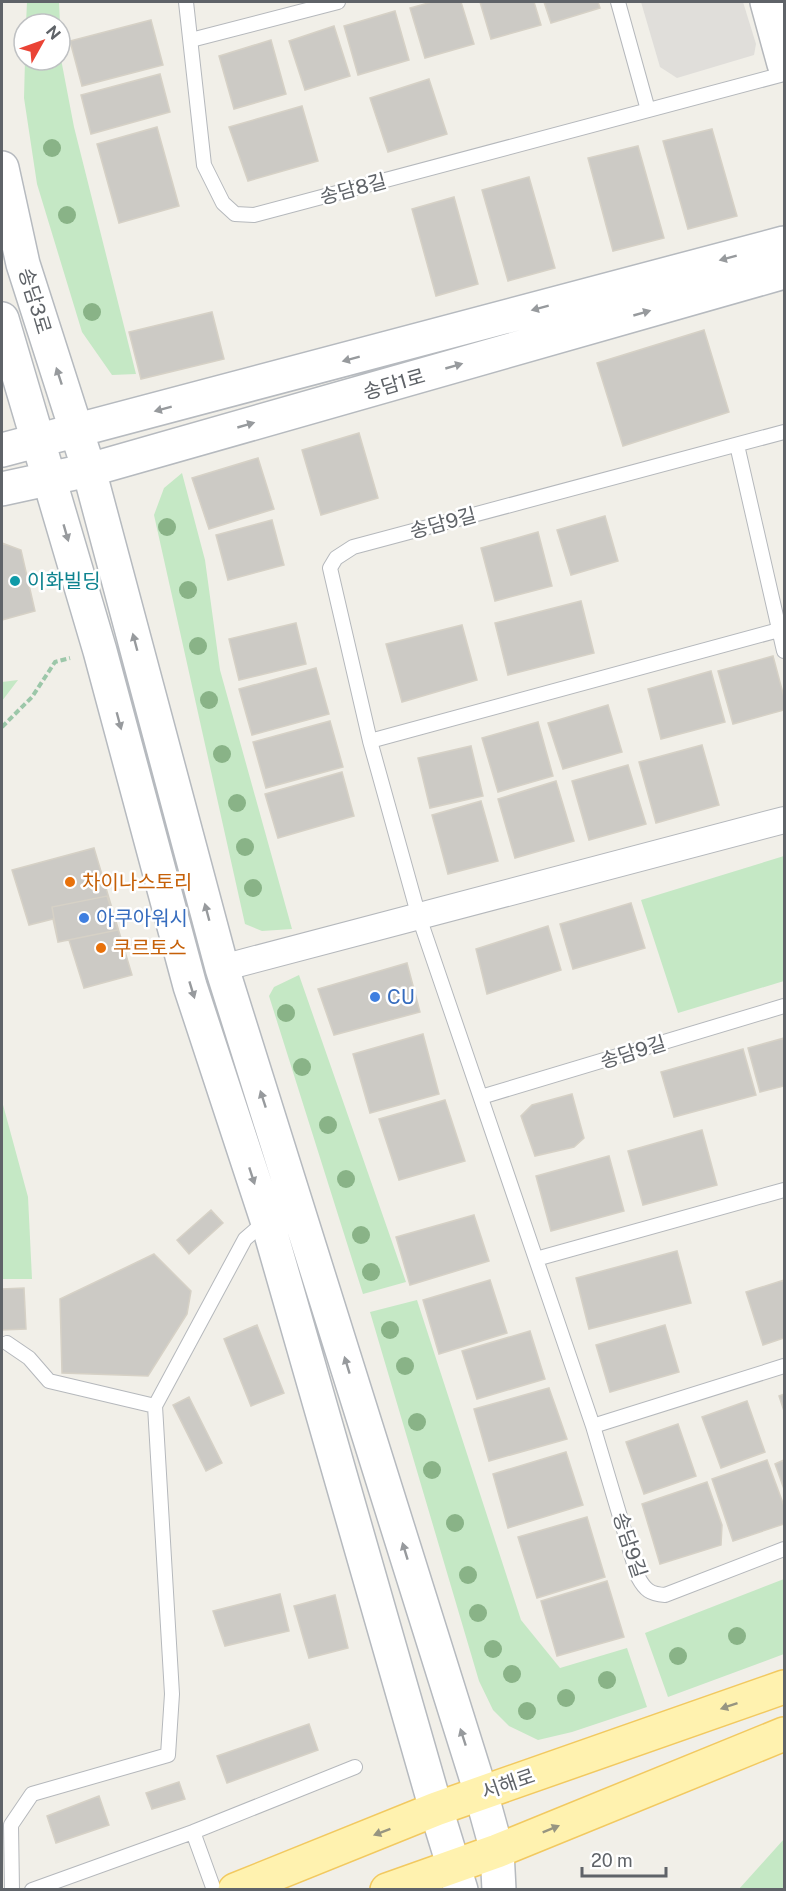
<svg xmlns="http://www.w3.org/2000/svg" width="786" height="1891" font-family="'Public Sans','Noto Sans KR',sans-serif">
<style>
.industrial{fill:#e0deda}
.green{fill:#c5e8c5}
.building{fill:#cccac5;stroke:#d6d1c6;stroke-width:1.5}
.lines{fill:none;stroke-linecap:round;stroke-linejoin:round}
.service-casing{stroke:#b5b8bc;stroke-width:16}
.minor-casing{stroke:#b5b8bc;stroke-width:28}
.tertiary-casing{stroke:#b5b8bc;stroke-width:36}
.secondary-casing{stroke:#b6babf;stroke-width:36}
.primary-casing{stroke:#f2c960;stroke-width:36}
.path{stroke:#9cc7a9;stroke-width:4;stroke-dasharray:6 3;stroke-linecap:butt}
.service{stroke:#fff;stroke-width:14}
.minor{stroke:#fff;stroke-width:26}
.tertiary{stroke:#fff;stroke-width:33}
.secondary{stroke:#fff;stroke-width:33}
.primary{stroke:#fff2af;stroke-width:33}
.tree{fill:#89b387}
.oneway{fill:#979a9d}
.oneway2{fill:#979581}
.culture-dot{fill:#0f9aa8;stroke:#fff;stroke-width:2}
.food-dot{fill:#e8710a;stroke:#fff;stroke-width:2}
.shop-dot{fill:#3f7fe0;stroke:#fff;stroke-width:2}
.labels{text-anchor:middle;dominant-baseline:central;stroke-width:5;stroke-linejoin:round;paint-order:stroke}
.street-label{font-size:20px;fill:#5f6368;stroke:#fff}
.culture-label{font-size:20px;fill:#0d838f;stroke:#fff;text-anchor:start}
.food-label{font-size:20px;fill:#c56008;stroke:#fff;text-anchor:start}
.shop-label{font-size:20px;fill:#366cbe;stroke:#fff;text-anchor:start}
</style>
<rect width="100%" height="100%" fill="#f1efe8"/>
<path class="industrial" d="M641,2H743L756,44L754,55L677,78L660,67Z"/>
<path class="green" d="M27,2H59L60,24H26Z
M60,29L61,59L74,127L136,374L112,375L82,332L37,184L24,98L25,60H60Z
M182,473L205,560L220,670L292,929L262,931L245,924L154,515L164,488Z
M18,680L2,701V682Z
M784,856V981L678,1013L641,900Z
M299,975L406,1282L363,1294L269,996L274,987Z
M2,1101L28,1197L32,1279H2Z
M417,1300L521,1620L560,1668L627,1648L647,1707L572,1732L538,1740L509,1726L493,1710L479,1681L370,1312Z
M784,1579V1654L668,1697L645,1633Z
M784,1839V1889H739Z"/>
<path class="building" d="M432,2H461L474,44L425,58L410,8Z
M480,2H534L541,25L491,39Z
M544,2H598L600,8L551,23Z
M395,11L409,60L358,75L344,26Z
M151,20L163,65L82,86L70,41Z
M334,26L350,76L305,90L289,41Z
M271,40L286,94L234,109L219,56Z
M160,74L170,112L91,134L81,95Z
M429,79L447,134L388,152L370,98Z
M302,106L318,161L248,181L229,127Z
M157,127L179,206L119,223L97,144Z
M712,129L737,216L688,229L663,141Z
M638,146L664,238L613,251L588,158Z
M529,177L555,268L508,281L482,190Z
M454,197L478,284L436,296L412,209Z
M212,312L224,359L141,379L129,332Z
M704,330L729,412L623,446L597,363Z
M359,433L378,498L321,515L302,450Z
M258,458L274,509L209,529L192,478Z
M605,516L618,561L571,575L557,530Z
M272,520L284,565L228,580L216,535Z
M538,532L552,586L495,601L481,548Z
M2,543L21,550L35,611L2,620Z
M581,601L594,653L508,675L495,623Z
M296,623L306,664L239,680L229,639Z
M462,625L477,680L402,702L386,644Z
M773,656L784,697V710L733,724L718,671Z
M316,668L329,714L252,735L239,689Z
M711,671L725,722L661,739L648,689Z
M608,705L622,752L563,769L548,723Z
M330,721L343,767L266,788L253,742Z
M538,722L553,776L498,792L482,738Z
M702,745L719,805L656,823L639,762Z
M471,746L483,796L430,808L418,758Z
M628,765L646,824L589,840L572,781Z
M342,772L354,816L278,838L265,794Z
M556,781L574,841L515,858L498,799Z
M481,801L498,861L448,874L432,815Z
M94,848L132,975L84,988L69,940L58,942L53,919L29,925L12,870Z
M107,896L118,930L58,942L52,907Z
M631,903L645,948L573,969L560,924Z
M548,926L561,970L487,994L476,949Z
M407,963L420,1012L334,1035L318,989Z
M423,1034L439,1094L370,1113L353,1054Z
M784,1038V1086L760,1092L748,1048Z
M743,1049L756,1095L674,1117L661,1072Z
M572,1094L584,1138L574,1147L535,1156L521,1116L532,1105Z
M445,1100L465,1161L399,1180L379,1119Z
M702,1130L717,1185L643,1205L628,1151Z
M609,1156L624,1211L551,1231L536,1176Z
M211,1210L223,1223L189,1254L177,1240Z
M474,1215L489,1261L410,1285L396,1237Z
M677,1251L691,1303L589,1329L576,1278Z
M154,1254L191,1291L187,1314L148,1376L62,1373L60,1299Z
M490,1280L507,1333L439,1354L423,1300Z
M784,1280V1338L763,1345L746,1292Z
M24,1288L26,1329L2,1330V1289Z
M257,1325L284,1393L251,1406L224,1339Z
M665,1325L679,1372L610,1392L596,1345Z
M530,1331L545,1379L477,1399L462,1351Z
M549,1388L567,1439L489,1461L474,1409Z
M784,1394V1411L779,1396Z
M189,1397L222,1463L206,1471L173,1405Z
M747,1401L765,1452L721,1468L702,1417Z
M678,1424L696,1476L644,1494L626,1442Z
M566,1452L583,1505L508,1528L493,1474Z
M767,1460L784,1506V1524L733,1541L712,1479Z
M784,1460V1489L775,1464Z
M707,1482L722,1525L721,1545L660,1564L642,1504Z
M587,1517L605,1577L537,1598L518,1537Z
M607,1581L624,1637L557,1656L541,1601Z
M280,1594L289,1631L225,1646L213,1611Z
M335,1595L348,1648L309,1658L294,1606Z
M309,1724L318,1750L227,1783L217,1756Z
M179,1782L185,1799L152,1809L146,1793Z
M99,1796L109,1825L56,1843L47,1816Z"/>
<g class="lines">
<defs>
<path id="service" d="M186,2L204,165L223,203L235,214L254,215L784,74
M618,2L648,110
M191,40L338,2
M784,432L353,547L336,558L330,568L370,741L419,917L593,1426L638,1577C645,1590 650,1594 665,1595L784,1549
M737,445L784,651
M370,741L779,630
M481,1097L784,1006
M536,1259L784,1190
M7,1343L29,1358L49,1381L155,1406
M593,1426L784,1366
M193,1832L214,1890
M12,1890L11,1825L32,1794L168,1755L172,1694L155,1406L245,1239L267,1220
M32,1890L193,1832L355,1767"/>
<path id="minor" d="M222,968L784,820"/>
<path id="tertiary" d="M767,2L784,64"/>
<path id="secondary" d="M2,168L23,264L89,470L222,968L481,1793L497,1851L499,1890
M2,319L100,651L190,986L267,1220L436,1809L461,1890
M2,450L784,243
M2,489L89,470L784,272"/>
<path id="primary" d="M235,1890L436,1809L784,1687
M387,1890L497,1851L784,1734"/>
</defs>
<use href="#service" class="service-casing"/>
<use href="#minor" class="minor-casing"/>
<use href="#tertiary" class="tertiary-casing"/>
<use href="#secondary" class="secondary-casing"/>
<use href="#primary" class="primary-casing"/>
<path class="path" d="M2,727L32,697L55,662L70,658"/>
<use href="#service" class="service"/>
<use href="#minor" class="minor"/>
<use href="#tertiary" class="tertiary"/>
<use href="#secondary" class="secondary"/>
<use href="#primary" class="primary"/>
</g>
<g class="tree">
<circle cx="52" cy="148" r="9"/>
<circle cx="67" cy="215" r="9"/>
<circle cx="92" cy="312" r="9"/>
<circle cx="167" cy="527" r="9"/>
<circle cx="188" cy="590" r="9"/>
<circle cx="198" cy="646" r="9"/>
<circle cx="209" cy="700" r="9"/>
<circle cx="222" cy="754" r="9"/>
<circle cx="237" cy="803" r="9"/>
<circle cx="245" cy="847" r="9"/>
<circle cx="253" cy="888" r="9"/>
<circle cx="286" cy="1013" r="9"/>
<circle cx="302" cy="1067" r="9"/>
<circle cx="328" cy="1125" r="9"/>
<circle cx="346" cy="1179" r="9"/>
<circle cx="361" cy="1235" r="9"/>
<circle cx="371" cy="1272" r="9"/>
<circle cx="390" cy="1330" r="9"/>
<circle cx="405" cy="1366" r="9"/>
<circle cx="417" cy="1422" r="9"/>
<circle cx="432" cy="1470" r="9"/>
<circle cx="455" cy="1523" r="9"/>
<circle cx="468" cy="1575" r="9"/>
<circle cx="478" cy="1613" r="9"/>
<circle cx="737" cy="1636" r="9"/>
<circle cx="493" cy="1649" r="9"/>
<circle cx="678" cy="1656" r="9"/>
<circle cx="512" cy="1674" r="9"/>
<circle cx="607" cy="1680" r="9"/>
<circle cx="566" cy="1698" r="9"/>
<circle cx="527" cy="1711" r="9"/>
</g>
<defs><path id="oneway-solid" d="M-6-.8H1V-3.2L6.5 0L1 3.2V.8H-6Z" transform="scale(1.5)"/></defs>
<g class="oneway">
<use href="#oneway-solid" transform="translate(728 258) rotate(165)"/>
<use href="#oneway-solid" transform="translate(540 308) rotate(165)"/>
<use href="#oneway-solid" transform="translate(642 313) rotate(-16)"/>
<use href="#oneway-solid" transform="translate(351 359) rotate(165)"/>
<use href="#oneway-solid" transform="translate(454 366) rotate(-16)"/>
<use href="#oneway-solid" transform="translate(59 376) rotate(-108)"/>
<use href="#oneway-solid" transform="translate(163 409) rotate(165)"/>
<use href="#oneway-solid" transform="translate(246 425) rotate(-16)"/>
<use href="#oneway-solid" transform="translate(66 533) rotate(74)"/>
<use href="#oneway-solid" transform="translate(135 642) rotate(-105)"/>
<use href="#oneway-solid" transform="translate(119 721) rotate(75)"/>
<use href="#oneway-solid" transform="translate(207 912) rotate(-105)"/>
<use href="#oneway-solid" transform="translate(192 990) rotate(73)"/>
<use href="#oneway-solid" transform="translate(263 1099) rotate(-108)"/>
<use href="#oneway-solid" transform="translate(252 1176) rotate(72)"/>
<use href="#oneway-solid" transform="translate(347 1365) rotate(-107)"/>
<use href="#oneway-solid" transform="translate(405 1551) rotate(-107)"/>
<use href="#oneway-solid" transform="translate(463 1737) rotate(-108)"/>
</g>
<g class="oneway2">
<use href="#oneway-solid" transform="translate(729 1706) rotate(161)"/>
<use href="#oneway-solid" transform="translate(551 1829) rotate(-22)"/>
<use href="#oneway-solid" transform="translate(382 1832) rotate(159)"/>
</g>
<circle class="culture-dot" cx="15" cy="581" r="6"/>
<g class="food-dot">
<circle cx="70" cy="882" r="6"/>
<circle cx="101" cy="948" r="6"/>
</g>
<g class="shop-dot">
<circle cx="84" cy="918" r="6"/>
<circle cx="375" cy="997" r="6"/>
</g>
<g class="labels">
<g class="street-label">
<text transform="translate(353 189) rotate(-15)">송담8길</text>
<text transform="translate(35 301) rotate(73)">송담3로</text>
<text transform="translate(394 384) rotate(-16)">송담1로</text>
<text transform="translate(443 523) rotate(-15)">송담9길</text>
<text transform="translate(633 1052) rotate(-17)">송담9길</text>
<text transform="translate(630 1545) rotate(72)">송담9길</text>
<text transform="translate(508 1784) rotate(-19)">서해로</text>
</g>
<g class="culture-label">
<text x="27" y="581">이화빌딩</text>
</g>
<g class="food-label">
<text x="82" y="882">차이나스토리</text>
<text x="113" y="948">쿠르토스</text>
</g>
<g class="shop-label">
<text x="96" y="918">아쿠아워시</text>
<text x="387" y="997">CU</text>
</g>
</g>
<rect width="786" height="1891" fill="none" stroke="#5f6368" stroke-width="6"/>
<g transform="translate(42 42) rotate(50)"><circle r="28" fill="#ffffff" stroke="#bfc1c3" stroke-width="1.5"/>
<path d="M0-4.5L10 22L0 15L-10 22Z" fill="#ea4335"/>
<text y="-9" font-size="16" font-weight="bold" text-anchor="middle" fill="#5f6368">N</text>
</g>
<path d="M582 1867v9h84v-9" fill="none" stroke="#5f6368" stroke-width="3"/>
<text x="591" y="1867" font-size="18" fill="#5f6368" stroke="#ffffff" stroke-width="4.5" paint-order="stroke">20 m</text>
</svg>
